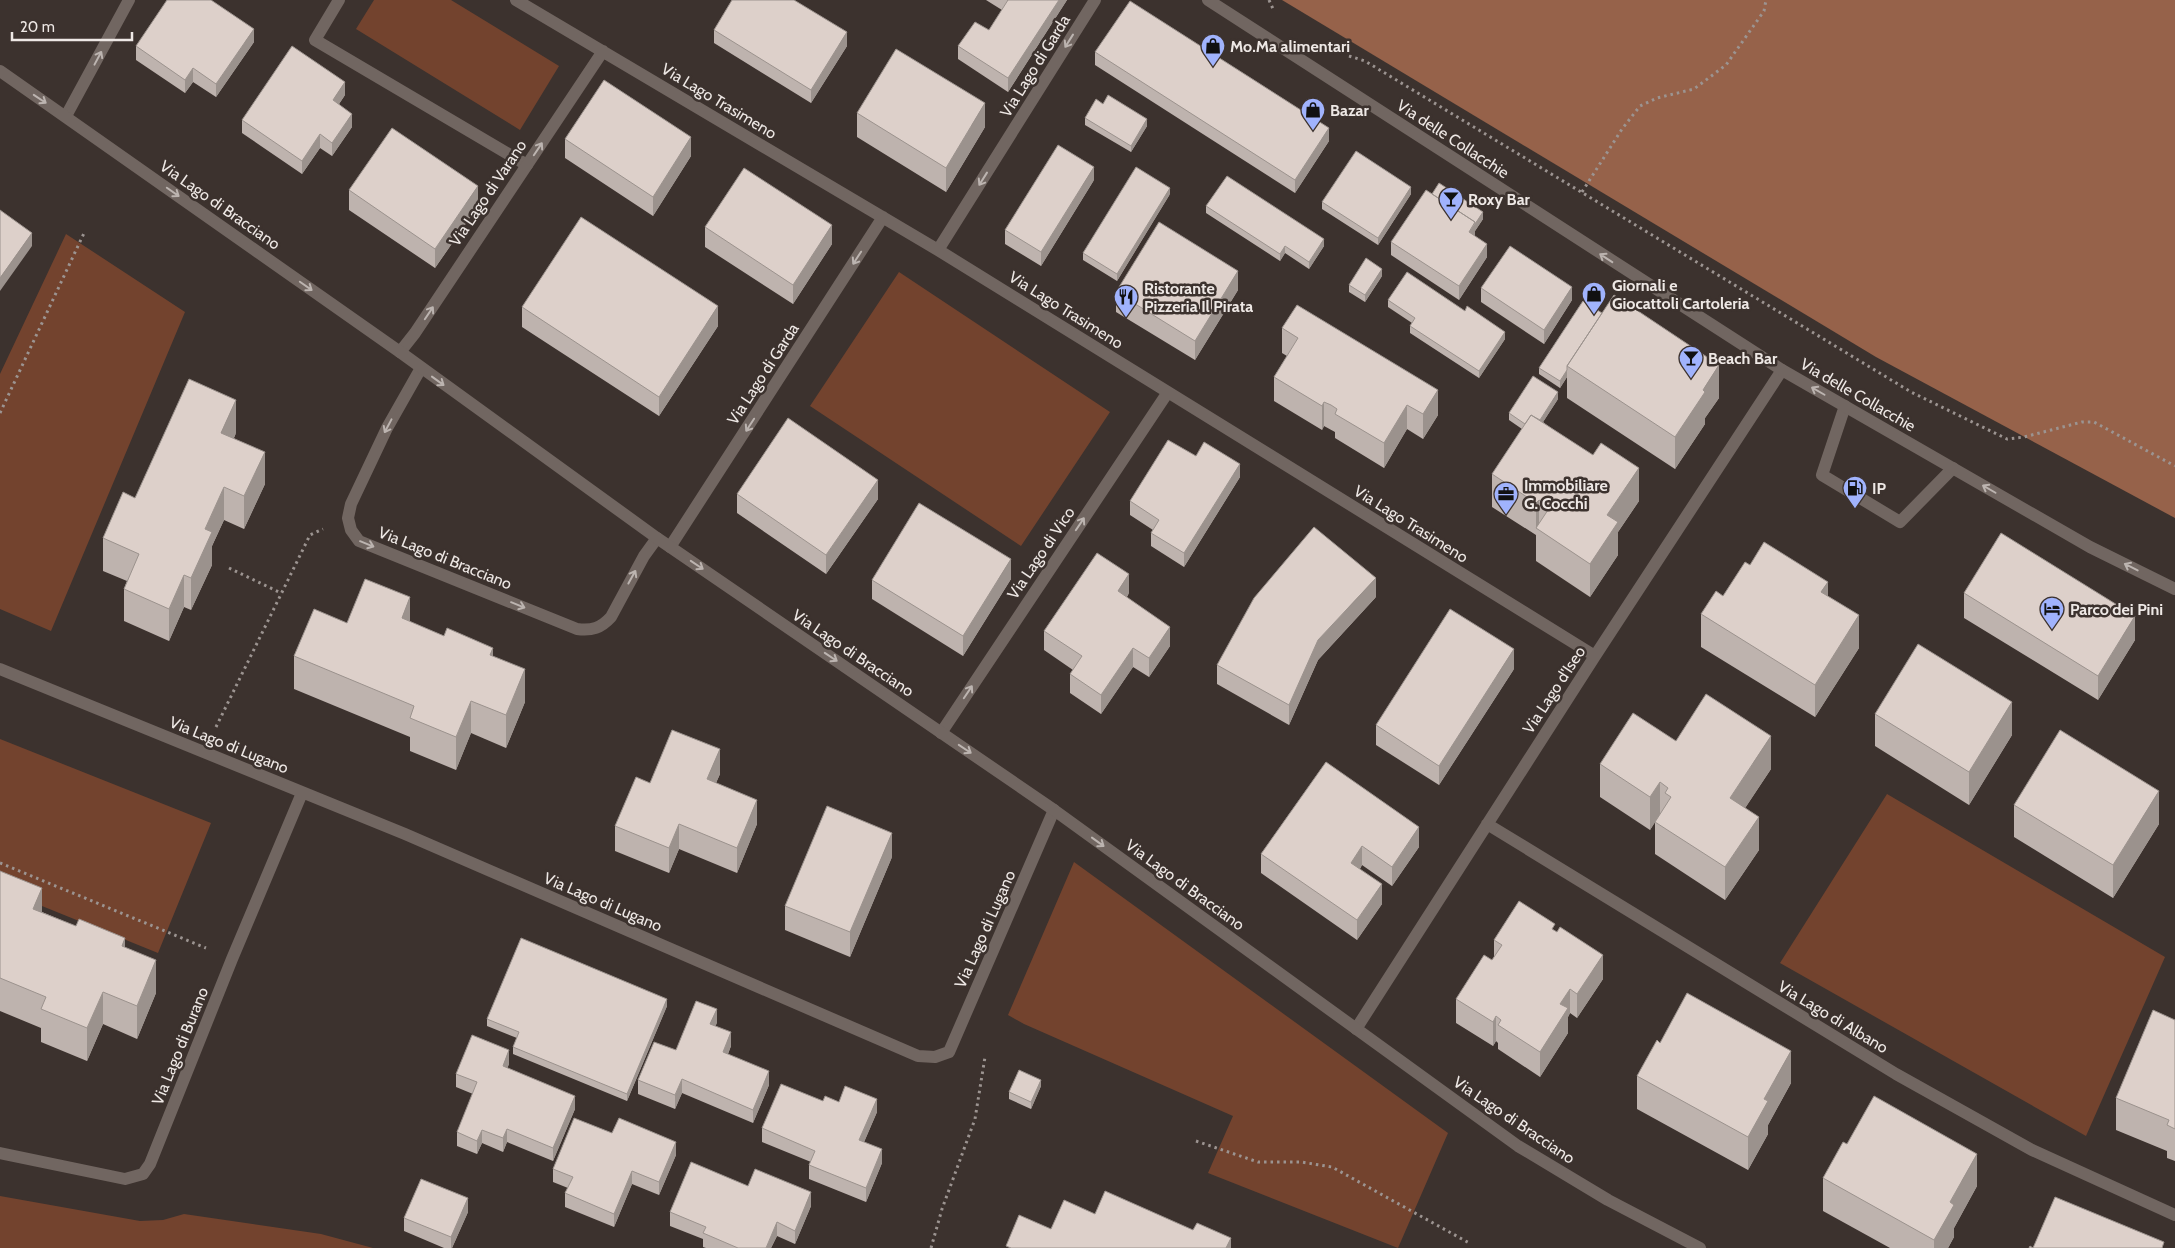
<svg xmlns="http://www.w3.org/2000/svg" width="2175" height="1248" font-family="Cabin,sans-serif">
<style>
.green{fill:#73432e}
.forest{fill:#96624a}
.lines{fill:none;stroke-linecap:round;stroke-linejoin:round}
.path{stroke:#9c9491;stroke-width:3;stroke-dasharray:2.5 4;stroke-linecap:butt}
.lane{stroke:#716661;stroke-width:12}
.street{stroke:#716661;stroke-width:12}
.secondary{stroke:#716661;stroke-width:12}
.wall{fill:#beb3ae}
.shaded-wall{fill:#9b928d}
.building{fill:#ddd0ca;stroke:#9b928d}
.oneway{stroke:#bcb4b0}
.labels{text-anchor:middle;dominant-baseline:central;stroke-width:5;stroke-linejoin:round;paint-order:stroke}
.poi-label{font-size:16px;font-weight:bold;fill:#eee8e5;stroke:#3c322e;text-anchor:start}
.street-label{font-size:16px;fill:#eee8e5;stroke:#3c322e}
</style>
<rect width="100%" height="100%" fill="#3c322e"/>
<path class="green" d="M374,0H451L559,66L520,130L356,29Z
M66,234L185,312L51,631L0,609V374Z
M899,272L1110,412L1021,546L810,406Z
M0,739L211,823L158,953L0,889Z
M1887,794L2165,957L2086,1136L1780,963Z
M1074,862L1448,1133L1398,1248L1208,1173L1233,1116L1024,1024L1008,1015Z
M0,1196L140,1221L163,1220L184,1214L321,1234L373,1248H0Z"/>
<path class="forest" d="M1282,0H2175V518L1876,357Z"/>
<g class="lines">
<path class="path" d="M1269,0L1273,9
M1349,56L1365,61L1911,392L2007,439L2024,437L2082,422H2094L2175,466
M1582,192L1622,129L1640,106L1657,98L1694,89L1726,65L1764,11L1766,0
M0,413L85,231
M229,568L281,593
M216,727L310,535L323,529
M0,863L206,948
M1196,1141L1258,1162H1301L1332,1167L1471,1244
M931,1248L942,1209L975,1119L985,1057"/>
<path class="lane" d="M339,0L315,40L527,165
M421,368L387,428L351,504L348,518L351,530L359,541L577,629C592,631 601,628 611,617L644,556L657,538
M1845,406L1822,475L1900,522L1953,468"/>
<path class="street" d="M516,0L938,250L1595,656
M66,116L129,0
M938,250L1095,0
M400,352L415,333L603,51
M670,547L883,217
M0,669L405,834L918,1056L935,1057L949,1052L1054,810
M941,733L1168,392
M1487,824L1896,1074L2032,1150L2175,1215
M1356,1029L1595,656L1782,370
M0,1153L125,1179L143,1174L150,1164L232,959L302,793"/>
<path class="secondary" d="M1208,0L1782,370L2090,547L2175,589
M0,71L400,352L657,538L1054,810L1518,1146L1608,1200L1700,1248"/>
</g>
<path class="wall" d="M986,0H1067L1008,92L958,59V46L989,30L1002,10Z
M714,30L847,46L811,103L714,43Z
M254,42L216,97L193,82L185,93L136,60V46Z
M1095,52L1329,141L1295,193L1095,65Z
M345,95L339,104L352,127L332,156L320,148L302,174L242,133V120Z
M1103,104L1147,126L1131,152L1085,125V118Z
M857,113L985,127L946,192L857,137Z
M565,139L691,156L653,216L565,158Z
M1094,180L1041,266L1005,244V230Z
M349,190L478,206L435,268L349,210Z
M1170,194L1117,281L1083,260V253Z
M1411,194L1378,245L1322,209V202Z
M1432,194L1483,219L1475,231V236L1487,257L1459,300L1391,255V242Z
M1206,206L1324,246L1309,269L1285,253L1280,261L1206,213Z
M705,227L832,244L793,304L705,247Z
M1382,276L1365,302L1349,292V285Z
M1481,288L1572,300L1544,344L1481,302Z
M1238,290L1195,360L1116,312V292Z
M1388,300L1505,339L1479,378L1410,333V326L1412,323L1388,307Z
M1583,301L1719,398L1705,418V424L1675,469L1567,398V377L1560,388L1539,374V368Z
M522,307L718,326L659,416L522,327Z
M1282,328L1438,415L1423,439L1407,429L1384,468L1335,438V432L1324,426L1322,430L1274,401V377L1287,356L1282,353Z
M1558,399L1543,422L1639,501L1618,532V555L1590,597L1536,561V535L1492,507V474L1522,429L1509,420V413Z
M236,433L234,438L265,484L244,529L224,520L212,546V565L191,610L184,607L169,641L124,621V589L127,581L103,571V538L135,498Z
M1196,456L1240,477L1184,567L1151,546V533L1153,530L1130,515V501Z
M737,494L878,499L826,574L737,513Z
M1750,565L1828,596L1859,648L1815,717L1701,647V614L1723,596Z
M1011,579L963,656L872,599V580Z
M1129,593L1127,597L1170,646L1149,677L1133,667L1101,714L1070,693V674L1073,670L1044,650V631Z
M1964,593L2135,640L2098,700L1964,618Z
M1376,597L1318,660L1289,725L1217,684V665Z
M410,622L493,656L525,702L506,748L471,733L456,770L410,751V737L294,689V656L347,623Z
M1514,669L1439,785L1376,745V725Z
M1875,714L2012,735L1969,805L1875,746Z
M1676,741L1771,769L1745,808L1759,850L1725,900L1655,854V822L1656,820L1650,830L1600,797V764Z
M1326,762L1419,847L1392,886L1362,865L1360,869L1382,904L1357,940L1261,873V854Z
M720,774L716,783L757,824L737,873L679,849L669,873L615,851V826L650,783Z
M2014,805L2159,824L2113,898L2014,837Z
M892,857L850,957L785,930V906Z
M0,871L42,912L125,947L156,993L137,1039L103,1024L87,1061L41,1042V1028L0,1011Z
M1555,931L1603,979L1577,1018L1570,1013L1568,1017V1033L1540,1077L1498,1049V1043L1496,1041L1493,1046L1456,1023V999L1494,958V940Z
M667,1006L627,1101L513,1054V1047L517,1038L487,1026V1019Z
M2175,1020V1161L2167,1158V1151L2116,1130V1098Z
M717,1023L715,1026L731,1046L728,1054L769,1085L753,1123L682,1093L675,1109L638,1094V1080L676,1050Z
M1660,1043L1791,1083L1768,1125V1134L1748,1170L1637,1109V1076Z
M509,1064L507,1068L575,1109L553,1161L507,1142L503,1152L482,1143L477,1154L457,1146V1132L473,1094L456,1087V1074Z
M1041,1086L1031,1109L1009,1099V1092Z
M823,1101L839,1102L877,1112L864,1142L882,1163L866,1202L809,1179V1165L811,1162L762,1142V1128Z
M612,1133L676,1155L659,1195L632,1184L614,1227L565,1207V1193L568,1188L553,1182V1169Z
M1847,1144L1977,1186L1954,1228V1237L1948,1248H1890L1823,1211V1178Z
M748,1186L811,1206L795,1244L777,1236L771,1248H706L703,1247V1239L670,1226V1212Z
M468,1212L452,1248H444L404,1231V1218Z"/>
<path class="shaded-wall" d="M1059,0H1067L1008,92V78Z
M254,29V42L216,97V84Z
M847,32V46L811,103V90Z
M193,68V82L185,93V80Z
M345,82V95L333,113V100Z
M985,103V127L946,192V168Z
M352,114V127L332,156V143Z
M1147,119V126L1131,152V146Z
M1329,128V141L1295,193V180Z
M320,134V148L302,174V161Z
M691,137V156L653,216V197Z
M1094,167V180L1041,266V252Z
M478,186V206L435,268V249Z
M1411,187V194L1378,245V238Z
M1170,188V194L1117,281V274Z
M1483,212V219L1475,231V236L1469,232Z
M832,225V244L793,304V285Z
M32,233V246L0,291V278Z
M1324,239V246L1309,269V262Z
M1487,244V257L1459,300V286Z
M1285,246V253L1280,261V254Z
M1382,269V276L1365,302V295Z
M1238,271V290L1195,360V341Z
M1572,287V300L1544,344V330Z
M718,306V326L659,416V397Z
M1505,332V339L1479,378V371Z
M1719,365V398L1705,418V424L1675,469V437L1703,390Z
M1567,370V377L1560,388V381Z
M1438,390V415L1423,439V414Z
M1558,392V399L1534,436V430Z
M236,400V433L221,465V433Z
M1324,402V426L1322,430V406Z
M1407,405V429L1384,468V443Z
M265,452V484L244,529V496Z
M1240,464V477L1184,567V553Z
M1639,468V501L1618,532V555L1590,597V564L1607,515Z
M878,480V499L826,574V555Z
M224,487V520L212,546V565L191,610V578L205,529Z
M1539,500V530L1536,528V503Z
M1011,559V579L963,656V636Z
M1129,574V593L1118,610V591Z
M184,575V607L169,641V609Z
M1376,578V597L1318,660L1289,725V705L1318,640Z
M1828,582V615L1821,592Z
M410,597V630L402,618Z
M1859,615V648L1815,717V685Z
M2135,616V640L2098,700V676Z
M1170,627V646L1149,677V658Z
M493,648V680L490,655Z
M1133,648V667L1101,714V695Z
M1514,649V669L1439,785V766Z
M525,669V702L506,748V715Z
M471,701V733L456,770V737Z
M2012,702V735L1969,805V772Z
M1771,736V769L1730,831V798Z
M720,749V774L707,803V779Z
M1660,782V815L1650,830V797Z
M2159,791V824L2113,898V865Z
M757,800V824L737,873V848Z
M1759,817V850L1725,900V867Z
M679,824V849L669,873V848Z
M1419,827V847L1392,886V867Z
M892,833V857L850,957V932Z
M1362,846V865L1351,882V863Z
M1382,884V904L1357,940V920Z
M42,888V921L33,909Z
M125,938V971L122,946Z
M1603,955V979L1577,1018V994Z
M156,960V993L137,1039V1006Z
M1570,989V1013L1568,1017V1033L1540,1077V1052L1560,1004Z
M103,992V1024L87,1061V1028Z
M667,999V1006L627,1101V1094Z
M717,1009V1023L710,1037V1024Z
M1496,1016V1041L1493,1046V1022Z
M731,1032V1046L723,1066V1052Z
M509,1050V1064L503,1080V1066Z
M1791,1051V1083L1768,1125V1134L1748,1170V1137L1764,1099Z
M769,1071V1085L753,1123V1110Z
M682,1079V1093L675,1109V1095Z
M1041,1080V1086L1031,1109V1102Z
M575,1096V1109L553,1161V1148Z
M877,1099V1112L859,1154V1140Z
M507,1129V1142L503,1152V1138Z
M482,1130V1143L477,1154V1141Z
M676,1142V1155L659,1195V1182Z
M882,1149V1163L866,1202V1188Z
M1977,1154V1186L1954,1228V1237L1948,1248H1934V1240L1950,1202Z
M632,1171V1184L614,1227V1214Z
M811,1192V1206L795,1244V1231Z
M468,1198V1212L452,1248H451V1237Z
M777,1222V1236L771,1248H766Z
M1231,1238V1248H1226Z"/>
<path class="building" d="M167,0H211L254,29L216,84L193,68L185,80L136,46Z
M732,0H794L847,32L811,90L714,30Z
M1007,0H1059L1008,78L958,46L975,22L989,30L1008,0Z
M1130,1L1329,128L1295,180L1095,52Z
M292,46L345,82L333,100L352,114L332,143L320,134L302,161L242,120Z
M896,49L985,103L946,168L857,113Z
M604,80L691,137L653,197L565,139Z
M1108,95L1147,119L1131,146L1085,118L1096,99L1103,104Z
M392,128L478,186L435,249L349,190Z
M1058,145L1094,167L1041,252L1005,230Z
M1356,151L1411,187L1378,238L1322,202Z
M1136,167L1170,188L1117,274L1083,253Z
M744,168L832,225L793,285L705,227Z
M1227,176L1324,239L1309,262L1285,246L1280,254L1206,206Z
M1439,183L1483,212L1475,224V222L1432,194Z
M1426,190L1475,222L1469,232L1487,244L1459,286L1391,242Z
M0,210L32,233L0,278Z
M581,217L718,306L659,397L522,307Z
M1159,222L1238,271L1195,341L1116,292Z
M1510,246L1572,287L1544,330L1481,288Z
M1366,258L1382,269L1365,295L1349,285Z
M1407,272L1465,311L1467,306L1505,332L1479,371L1410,326L1415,318L1388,300Z
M1614,295L1719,365L1703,390L1705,392L1675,437L1567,366Z
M1583,301L1602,313L1567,366V370L1560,381L1539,368Z
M1297,305L1438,390L1423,414L1407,405L1384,443L1335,414L1337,409L1331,405L1324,402L1322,406L1274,377L1298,338L1282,328Z
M1533,376L1558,392L1540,420L1531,415L1525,424L1509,413Z
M189,379L236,400L221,433L265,452L244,496L224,487L205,529L212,532L191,578L184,575L169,609L124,589L139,554L103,538L123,492L135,498Z
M1531,415L1593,455L1601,443L1639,468L1607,515L1618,522L1590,564L1536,528L1550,507L1539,500L1536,503L1492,474Z
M788,418L878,480L826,555L737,494Z
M1168,440L1196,456L1204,442L1240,464L1184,553L1151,533L1159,520L1130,501Z
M919,503L1011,559L963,636L872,580Z
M1314,527L1376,578L1318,640L1289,705L1217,665L1254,598Z
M2001,533L2135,616L2098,676L1964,593Z
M1764,542L1828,582L1821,592L1859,615L1815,685L1701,614L1716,591L1723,596L1745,562L1750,565Z
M1097,553L1129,574L1118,591L1170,627L1149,658L1133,648L1101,695L1070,674L1082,656L1044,631Z
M365,579L410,597L402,618L444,636L447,628L493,648L490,655L525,669L506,715L471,701L456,737L410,718L414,706L294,656L314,609L347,623Z
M1450,609L1514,649L1439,766L1376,725Z
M1918,644L2012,702L1969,772L1875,714Z
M1706,694L1771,736L1730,798L1759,817L1725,867L1655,822L1671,797L1665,793L1668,788L1660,782L1650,797L1600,764L1633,713L1676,741Z
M672,730L720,749L707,779L757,800L737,848L679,824L669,848L615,826L636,777L650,783Z
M2060,730L2159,791L2113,865L2014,805Z
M1326,762L1419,827L1392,867L1362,846L1351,863L1382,884L1357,920L1261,854Z
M827,806L892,833L850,932L785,906Z
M0,871L42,888L33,909L76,926L79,919L125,938L122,946L156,960L137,1006L103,992L87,1028L41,1009L46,997L0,978Z
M1519,901L1555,924L1552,929L1557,932L1560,927L1603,955L1577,994L1570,989L1560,1004L1568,1008L1540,1052L1498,1025L1501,1020L1496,1016L1493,1022L1456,999L1484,955L1492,960L1502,945L1494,940Z
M521,938L667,999L627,1094L513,1047L519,1032L487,1019Z
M1687,993L1791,1051L1764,1099L1768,1101L1748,1137L1637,1076L1657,1040L1660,1043Z
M696,1001L717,1009L710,1024L731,1032L723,1052L769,1071L753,1110L682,1079L675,1095L638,1080L654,1042L676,1050Z
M2153,1010L2175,1020V1129L2167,1125L2169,1120L2116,1098Z
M472,1035L509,1050L503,1066L575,1096L553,1148L507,1129L503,1138L482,1130L477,1141L457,1132L477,1082L456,1074Z
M1019,1070L1041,1080L1031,1102L1009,1092Z
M781,1084L823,1101L825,1096L839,1102L845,1086L877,1099L859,1140L882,1149L866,1188L809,1165L815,1151L762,1128Z
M1874,1096L1977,1154L1950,1202L1954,1205L1934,1240L1823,1178L1843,1142L1847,1144Z
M574,1118L612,1133L619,1118L676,1142L659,1182L632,1171L614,1214L565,1193L573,1177L553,1169Z
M691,1162L748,1186L755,1169L811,1192L795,1231L777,1222L766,1248H738L703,1233L706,1227L670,1212Z
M421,1179L468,1198L451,1237L404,1218Z
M1105,1191L1193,1230L1197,1223L1231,1238L1226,1248H1011L1006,1246L1019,1215L1051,1229L1064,1200L1095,1214Z
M2055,1197L2164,1242L2162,1248H2029L2030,1246L2033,1248Z"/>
<defs><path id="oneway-shaft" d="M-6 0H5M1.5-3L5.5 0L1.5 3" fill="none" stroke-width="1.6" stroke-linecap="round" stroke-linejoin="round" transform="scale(1.25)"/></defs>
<g class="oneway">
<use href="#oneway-shaft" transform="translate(1069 41) rotate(122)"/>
<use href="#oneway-shaft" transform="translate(98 58) rotate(-62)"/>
<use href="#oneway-shaft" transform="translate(40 99) rotate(34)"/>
<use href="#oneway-shaft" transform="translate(538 149) rotate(-56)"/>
<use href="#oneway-shaft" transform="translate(983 179) rotate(122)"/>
<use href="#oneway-shaft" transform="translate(173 192) rotate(35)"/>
<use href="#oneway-shaft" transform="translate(857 258) rotate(123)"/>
<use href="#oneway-shaft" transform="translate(1606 258) rotate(-147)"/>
<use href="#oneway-shaft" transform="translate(306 286) rotate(35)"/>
<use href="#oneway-shaft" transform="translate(429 313) rotate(-56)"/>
<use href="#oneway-shaft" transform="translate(438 381) rotate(36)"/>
<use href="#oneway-shaft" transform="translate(1818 391) rotate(-150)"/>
<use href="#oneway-shaft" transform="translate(750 425) rotate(123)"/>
<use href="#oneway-shaft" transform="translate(388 426) rotate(118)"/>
<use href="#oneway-shaft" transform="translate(1989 489) rotate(-150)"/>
<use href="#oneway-shaft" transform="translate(1080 524) rotate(-56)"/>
<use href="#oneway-shaft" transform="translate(367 544) rotate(22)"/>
<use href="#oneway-shaft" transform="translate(697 565) rotate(34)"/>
<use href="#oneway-shaft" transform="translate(2131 567) rotate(-153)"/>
<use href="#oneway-shaft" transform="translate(632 577) rotate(-61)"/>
<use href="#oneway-shaft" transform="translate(518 605) rotate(22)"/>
<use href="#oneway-shaft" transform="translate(831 657) rotate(34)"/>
<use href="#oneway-shaft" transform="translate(968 692) rotate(-56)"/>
<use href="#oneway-shaft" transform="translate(965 749) rotate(34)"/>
<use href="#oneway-shaft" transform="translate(1098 842) rotate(36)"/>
</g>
<defs>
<symbol id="shop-pin" viewBox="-11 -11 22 30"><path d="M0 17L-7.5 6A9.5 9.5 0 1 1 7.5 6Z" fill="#a0b3fd" stroke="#3c322e"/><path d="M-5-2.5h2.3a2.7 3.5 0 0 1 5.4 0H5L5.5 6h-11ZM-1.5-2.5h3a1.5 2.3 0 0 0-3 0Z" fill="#111"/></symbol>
<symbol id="bar-pin" viewBox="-11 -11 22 30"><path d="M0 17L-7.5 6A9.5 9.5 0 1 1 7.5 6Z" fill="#a0b3fd" stroke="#3c322e"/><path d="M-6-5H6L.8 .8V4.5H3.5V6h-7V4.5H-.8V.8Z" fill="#111"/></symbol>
<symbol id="restaurant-pin" viewBox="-11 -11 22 30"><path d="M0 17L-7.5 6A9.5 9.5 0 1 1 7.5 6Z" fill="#a0b3fd" stroke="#3c322e"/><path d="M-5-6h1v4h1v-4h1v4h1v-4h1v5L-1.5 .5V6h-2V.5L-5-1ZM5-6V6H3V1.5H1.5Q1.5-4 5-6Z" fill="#111"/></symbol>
<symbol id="fuel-pin" viewBox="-11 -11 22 30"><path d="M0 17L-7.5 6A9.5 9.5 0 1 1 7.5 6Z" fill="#a0b3fd" stroke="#3c322e"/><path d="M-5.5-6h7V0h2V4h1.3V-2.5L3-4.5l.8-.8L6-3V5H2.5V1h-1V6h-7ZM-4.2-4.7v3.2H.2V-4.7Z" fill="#111"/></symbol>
<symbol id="office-pin" viewBox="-11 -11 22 30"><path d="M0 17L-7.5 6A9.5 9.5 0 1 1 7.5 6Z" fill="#a0b3fd" stroke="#3c322e"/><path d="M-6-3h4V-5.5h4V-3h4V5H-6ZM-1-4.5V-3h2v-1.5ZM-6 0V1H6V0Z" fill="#111"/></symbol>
<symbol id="hotel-pin" viewBox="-11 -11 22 30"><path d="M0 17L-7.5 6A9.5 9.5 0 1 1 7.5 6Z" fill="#a0b3fd" stroke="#3c322e"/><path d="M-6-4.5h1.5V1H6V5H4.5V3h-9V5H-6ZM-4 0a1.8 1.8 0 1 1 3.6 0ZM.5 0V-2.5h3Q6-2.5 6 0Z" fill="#111"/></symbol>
</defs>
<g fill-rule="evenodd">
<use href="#shop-pin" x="1199" y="32" width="28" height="38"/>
<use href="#shop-pin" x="1299" y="96" width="28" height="38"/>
<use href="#bar-pin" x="1437" y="185" width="28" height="38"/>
<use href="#shop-pin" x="1580" y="280" width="28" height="38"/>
<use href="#restaurant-pin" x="1112" y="283" width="28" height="38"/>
<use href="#bar-pin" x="1677" y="344" width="28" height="38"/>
<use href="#fuel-pin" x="1841" y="474" width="28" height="38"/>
<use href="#office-pin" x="1492" y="480" width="28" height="38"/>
<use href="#hotel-pin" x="2038" y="595" width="28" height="38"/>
</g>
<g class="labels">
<g class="poi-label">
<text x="1230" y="46">Mo.Ma alimentari</text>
<text x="1330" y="110">Bazar</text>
<text x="1468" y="199">Roxy Bar</text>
<text x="1612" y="285">Giornali e<tspan x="1612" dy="18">Giocattoli Cartoleria</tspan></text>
<text x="1144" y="288">Ristorante<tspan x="1144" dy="18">Pizzeria Il Pirata</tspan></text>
<text x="1708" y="358">Beach Bar</text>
<text x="1524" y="485">Immobiliare<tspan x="1524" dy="18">G. Cocchi</tspan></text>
<text x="1872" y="488">IP</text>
<text x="2070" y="609">Parco dei Pini</text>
</g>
<g class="street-label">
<text transform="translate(1035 66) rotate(-58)">Via Lago di Garda</text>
<text transform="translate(719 101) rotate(31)">Via Lago Trasimeno</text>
<text transform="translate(1453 139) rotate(33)">Via delle Collacchie</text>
<text transform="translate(488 193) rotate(-56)">Via Lago di Varano</text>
<text transform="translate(220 205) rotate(35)">Via Lago di Bracciano</text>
<text transform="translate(1066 310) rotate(32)">Via Lago Trasimeno</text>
<text transform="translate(763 374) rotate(-57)">Via Lago di Garda</text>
<text transform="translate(1858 395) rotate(30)">Via delle Collacchie</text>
<text transform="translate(1411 524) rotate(32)">Via Lago Trasimeno</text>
<text transform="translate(1041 553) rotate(-56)">Via Lago di Vico</text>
<text transform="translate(445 558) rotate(22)">Via Lago di Bracciano</text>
<text transform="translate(853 653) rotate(34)">Via Lago di Bracciano</text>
<text transform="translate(1554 690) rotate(-57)">Via Lago d'Iseo</text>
<text transform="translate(229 745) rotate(22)">Via Lago di Lugano</text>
<text transform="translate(1185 885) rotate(36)">Via Lago di Bracciano</text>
<text transform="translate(603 902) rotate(23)">Via Lago di Lugano</text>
<text transform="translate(985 929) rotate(-66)">Via Lago di Lugano</text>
<text transform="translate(1833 1017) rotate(31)">Via Lago di Albano</text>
<text transform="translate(180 1046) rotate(-68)">Via Lago di Burano</text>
<text transform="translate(1514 1120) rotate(34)">Via Lago di Bracciano</text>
</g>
</g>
<path d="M12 32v8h120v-8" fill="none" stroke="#eee8e5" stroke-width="2.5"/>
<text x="20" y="32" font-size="15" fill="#eee8e5" stroke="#3c322e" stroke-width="4" paint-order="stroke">20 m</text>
</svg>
